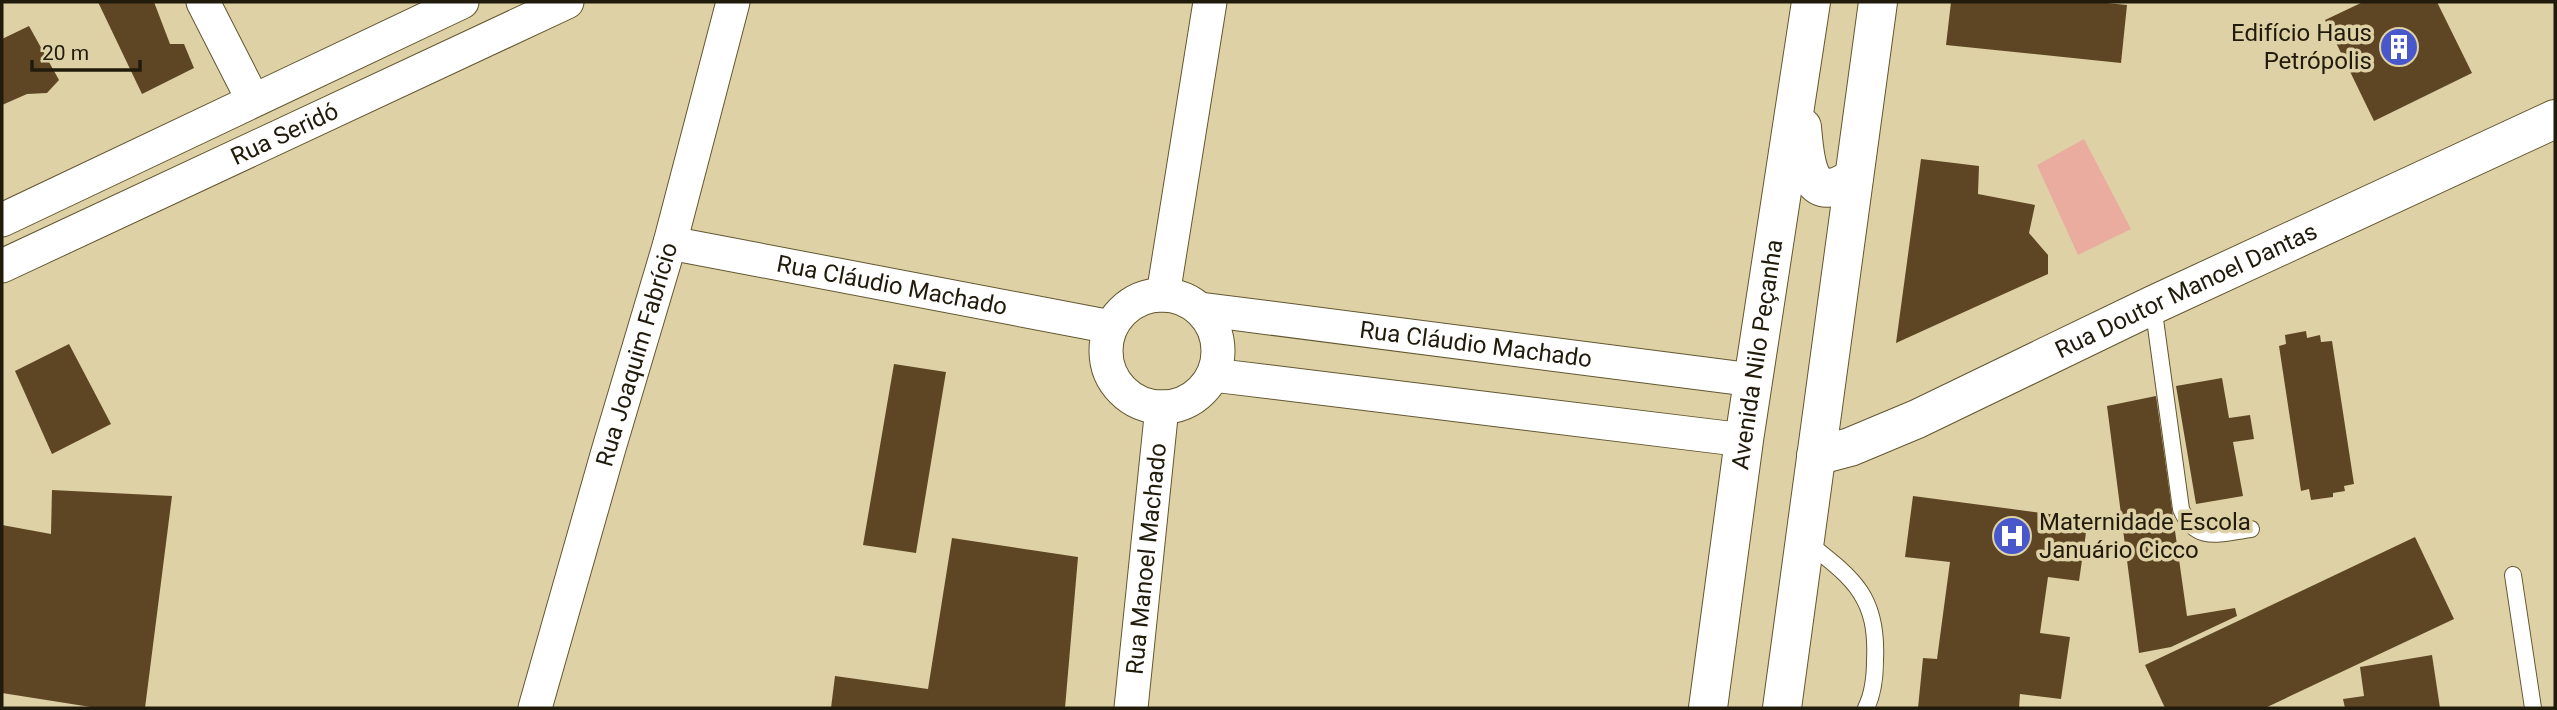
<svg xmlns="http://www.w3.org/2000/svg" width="2557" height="710" font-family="Roboto,sans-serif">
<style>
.green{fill:#eaac9e}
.building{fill:#5e4625}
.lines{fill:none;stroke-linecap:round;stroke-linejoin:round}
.service-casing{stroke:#635730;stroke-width:18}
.minor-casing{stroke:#635730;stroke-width:35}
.tertiary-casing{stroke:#635730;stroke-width:40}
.primary-casing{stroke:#635730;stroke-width:40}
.service{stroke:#fff;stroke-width:16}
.minor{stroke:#fff;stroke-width:33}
.tertiary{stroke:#fff;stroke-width:38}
.primary{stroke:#fff;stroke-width:38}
.labels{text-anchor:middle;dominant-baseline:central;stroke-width:7;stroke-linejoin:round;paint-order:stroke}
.poi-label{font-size:24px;fill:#201b0b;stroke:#ded1a6;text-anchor:end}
.street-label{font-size:24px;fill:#201b0b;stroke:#ded1a6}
</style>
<rect width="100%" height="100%" fill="#ded1a6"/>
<path class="green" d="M2084,139L2131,229L2078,255L2037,165Z"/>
<path class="building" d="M98,2H154L170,44H184L194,68L142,94Z
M1951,2H2097L2127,5L2121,63L1946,45Z
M2363,2H2437L2472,73L2374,121L2325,20Z
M29,26L59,80L47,93L27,94L2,105V39Z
M1921,159L1979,166L1978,194L2035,205L2029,233L2048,255V274L1896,343Z
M2306,331L2307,338L2320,335L2321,342L2332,341L2354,484L2344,486L2345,491L2333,493V497L2311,500L2309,489L2301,491L2279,346L2286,344L2285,335Z
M69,344L111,424L52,454L15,371Z
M894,364L946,372L916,553L863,545Z
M2222,378L2229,418L2250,415L2254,439L2233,442L2243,496L2196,504L2176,386Z
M2156,396L2187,616L2235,608L2237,616L2171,647L2139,653L2107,406Z
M52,490L172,496L145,708H97L2,693V525L51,534Z
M1913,496L2088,519L2079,581L2048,577L2040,633L2070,637L2061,699L2020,694L2019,708H1918L1923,658L1937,659L1950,562L1905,557Z
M2415,537L2454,619L2265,708H2165L2145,665Z
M952,538L1078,557L1065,708H831L835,676L928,689Z
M2432,655L2440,708H2345L2343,699L2364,696L2360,667Z"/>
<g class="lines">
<defs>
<path id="service" d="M2153,305L2181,509C2196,544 2220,533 2251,529
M1808,543C1854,579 1878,597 1875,660C1875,676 1873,694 1866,708
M2513,575L2533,708"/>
<g id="minor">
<path d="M203,2L253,100"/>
<path d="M2,220L462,2"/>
<path id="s1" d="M670,243L1111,327"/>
<path id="s2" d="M2,266L567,2"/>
<path d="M1163,295L1210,2"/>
<circle cx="1162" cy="351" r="56"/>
<path id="s3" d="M1200,309L1753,380"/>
<path d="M1213,375L1744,440"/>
<path id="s4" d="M535,708L609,448L670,243L733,2"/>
<path id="s5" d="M1131,708L1162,407"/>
</g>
<g id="tertiary">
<path id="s6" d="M1816,456L1850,447L1917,419L2153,305L2555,119"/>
</g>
<g id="primary">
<path d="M1802,127C1805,160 1807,210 1854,177"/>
<path id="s7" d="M1708,708L1744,440L1811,2"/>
<path d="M1782,708L1878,2"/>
</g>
</defs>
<use href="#service" class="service-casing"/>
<use href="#minor" class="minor-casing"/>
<use href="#tertiary" class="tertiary-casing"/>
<use href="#primary" class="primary-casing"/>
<use href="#service" class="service"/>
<use href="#minor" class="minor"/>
<use href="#tertiary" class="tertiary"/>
<use href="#primary" class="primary"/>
</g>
<defs>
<symbol id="building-disc" viewBox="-11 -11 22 22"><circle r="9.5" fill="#4857cb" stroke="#ded1a6"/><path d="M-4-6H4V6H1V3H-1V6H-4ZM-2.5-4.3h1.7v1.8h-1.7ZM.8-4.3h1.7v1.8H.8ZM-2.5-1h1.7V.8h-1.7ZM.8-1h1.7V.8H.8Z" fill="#fff"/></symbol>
<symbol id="hospital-disc" viewBox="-11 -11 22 22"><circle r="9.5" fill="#4857cb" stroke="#ded1a6"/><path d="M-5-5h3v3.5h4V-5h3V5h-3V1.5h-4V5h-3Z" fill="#fff"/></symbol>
</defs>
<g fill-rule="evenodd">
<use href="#building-disc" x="2377" y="25" width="44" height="44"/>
<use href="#hospital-disc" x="1990" y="514" width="44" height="44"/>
</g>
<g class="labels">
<g class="poi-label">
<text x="2372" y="33">Edifício Haus<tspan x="2372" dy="28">Petrópolis</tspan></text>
<text x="2039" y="522" text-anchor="start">Maternidade Escola<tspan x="2039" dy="28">Januário Cicco</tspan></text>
</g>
<g class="street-label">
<text stroke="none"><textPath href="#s2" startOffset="312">Rua Seridó</textPath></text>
<text stroke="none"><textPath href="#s1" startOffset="226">Rua Cláudio Machado</textPath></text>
<text stroke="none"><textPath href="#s6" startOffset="406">Rua Doutor Manoel Dantas</textPath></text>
<text stroke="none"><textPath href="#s3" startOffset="278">Rua Cláudio Machado</textPath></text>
<text stroke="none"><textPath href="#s7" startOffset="357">Avenida Nilo Peçanha</textPath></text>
<text stroke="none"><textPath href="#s4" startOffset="368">Rua Joaquim Fabrício</textPath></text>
<text stroke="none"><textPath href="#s5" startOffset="150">Rua Manoel Machado</textPath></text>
</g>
</g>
<rect width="2557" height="710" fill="none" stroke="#201b0b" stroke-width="7"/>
<path d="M32 60v10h108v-10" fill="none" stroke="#201b0b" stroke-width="3.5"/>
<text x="42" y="60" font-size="21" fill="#201b0b" stroke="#ded1a6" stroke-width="5" paint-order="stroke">20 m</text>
</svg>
